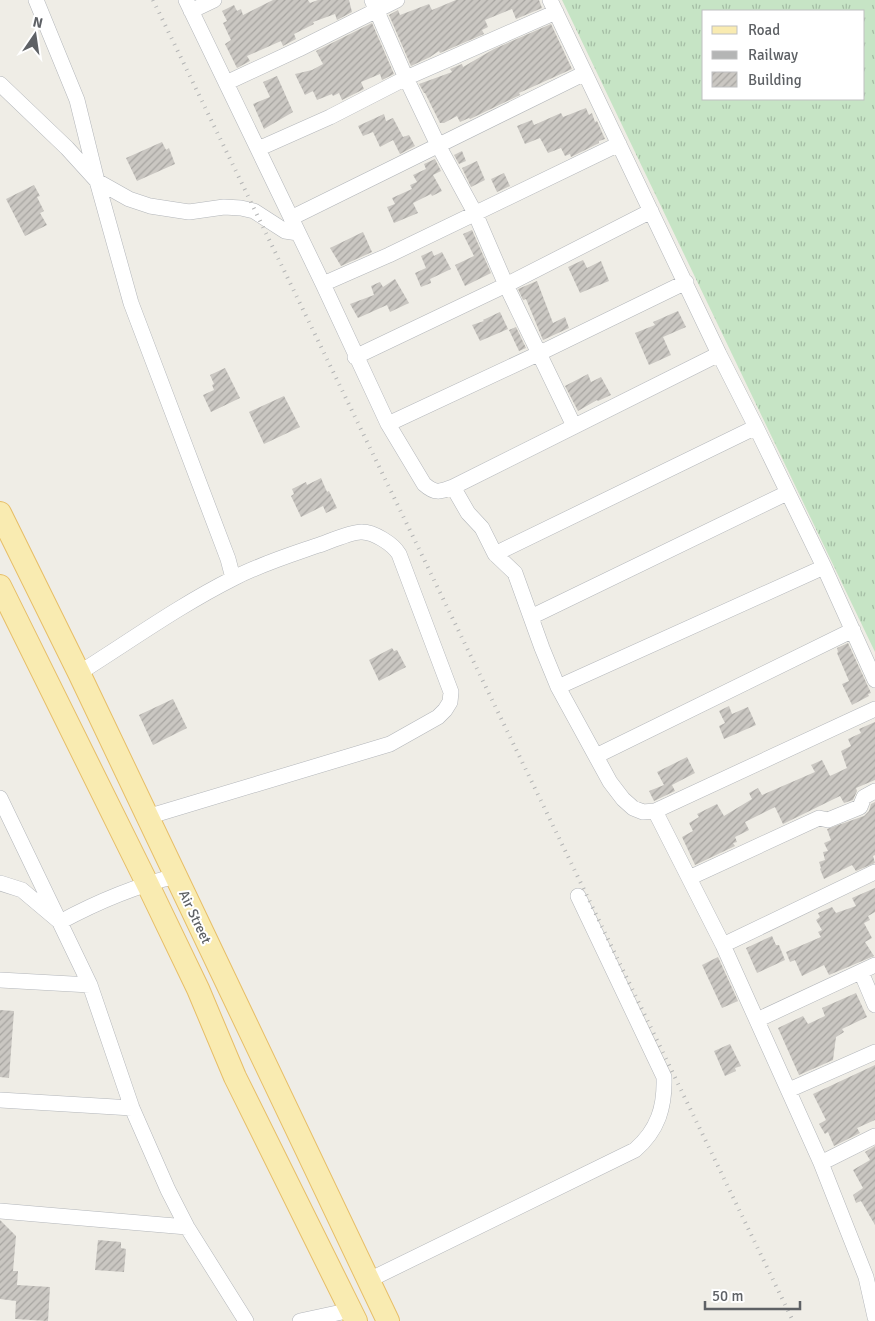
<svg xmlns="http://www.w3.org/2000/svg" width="875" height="1321" font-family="Signika,sans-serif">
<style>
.grass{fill:url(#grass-tufts);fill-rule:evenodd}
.building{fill:url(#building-hatch)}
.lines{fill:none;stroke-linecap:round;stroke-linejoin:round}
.minor-casing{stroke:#b3b6ba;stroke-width:16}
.primary-casing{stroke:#e7be67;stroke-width:24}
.minor{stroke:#fff;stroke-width:15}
.primary{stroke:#f9ebb1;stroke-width:22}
.rail{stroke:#b4b5b5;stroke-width:4;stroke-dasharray:1 6;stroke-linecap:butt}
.labels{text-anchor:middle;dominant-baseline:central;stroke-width:4;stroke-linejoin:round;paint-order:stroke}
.street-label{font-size:14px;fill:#5e6165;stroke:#fff}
</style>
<defs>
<pattern id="grass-tufts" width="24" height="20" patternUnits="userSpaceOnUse" patternTransform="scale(1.25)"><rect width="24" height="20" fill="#c6e4c5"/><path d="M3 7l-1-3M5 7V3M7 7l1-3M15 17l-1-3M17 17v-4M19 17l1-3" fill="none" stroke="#a4bca4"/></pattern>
<pattern id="building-hatch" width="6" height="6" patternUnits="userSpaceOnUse" patternTransform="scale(1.25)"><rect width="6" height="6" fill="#cac7c2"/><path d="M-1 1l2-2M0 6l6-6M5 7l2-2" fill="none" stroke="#a7a5a1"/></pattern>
</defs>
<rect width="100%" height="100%" fill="#efede6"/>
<path class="grass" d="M562,0H875V652ZM704,11H864V99H704Z"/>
<path class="building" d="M273,0H308L310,3L318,0H349L352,12L337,20L335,14L313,22L314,24L294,34L296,39L283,46L281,41L247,56L250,61L237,68L225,44L231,40L223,23L227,21L222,11L234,5L237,11L241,9L243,15Z
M456,0H539L542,8L516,19L512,9L485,20L488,27L482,30L484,34L440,53L439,51L430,57L411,66L389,15L398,10L400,15L429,4L432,10Z
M372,23L394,74L382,80L380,74L361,82L364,89L342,100L339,93L333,96L332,94L317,100L313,91L305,95L295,74L312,70L323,64L316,51Z
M551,24L572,69L519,93L520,95L470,119L469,118L460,122L457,116L444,123H440L425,93H424L419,84L452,72L450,69L462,64L463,67L494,49Z
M277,76L293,112L264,129L253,104L270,97L263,82Z
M586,108L589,115L592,113L595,122L597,121L605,139L599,141V143L571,157L570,154L565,156L561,148L548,153L540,138L525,144L517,126L532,120L534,125L561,113L563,117Z
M384,114L386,121L393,118L403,137L409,135L415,146L400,154L393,140L380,147L373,132L363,136L358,126Z
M162,142L166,150L169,148L175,164L137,181L126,158Z
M462,151L466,161L459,164L454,155Z
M435,159L441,171L433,175L442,191L432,196L431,194L413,203L418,213L394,223L387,207L395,204L392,198L412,189L410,185L417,182L413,175L426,169L424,164Z
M477,161L485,180L471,187L462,168Z
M504,173L510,186L497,192L491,179Z
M34,185L40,196L37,197L44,211L40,213L47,225L25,236L6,199Z
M472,230L491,273L465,286L455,265L474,256L463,234Z
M363,232L372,252L341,266L330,248Z
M432,251L434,256L442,252L451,269L430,279L431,283L421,287L415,273L426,268L421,256Z
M583,260L587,268L601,261L609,281L580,293L568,267Z
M395,279L409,303L390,312L387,305L358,318L350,304L374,295L371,286L380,282L383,287Z
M537,281L553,323L565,317L569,328L543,340L526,299L523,300L518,289Z
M678,311L686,327L663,337L671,355L649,365L635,333L655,325L653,322Z
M500,312L508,329L480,341L472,325L484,321L483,320Z
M516,327L526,348L519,351L509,330Z
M225,368L240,398L211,412L203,395L214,390L212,385L214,384L210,375Z
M588,374L591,382L601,377L611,395L598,401L597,400L578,411L565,386Z
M284,396L300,427L264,444L249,412Z
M321,478L327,492L329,491L337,508L326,513L323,506L301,517L291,496L294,494L292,489L306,482L307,485Z
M848,643L871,693L868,694L869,696L852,705L842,684L849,681L837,653L838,652L837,648Z
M392,648L394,651L397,650L406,667L379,681L369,660Z
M173,699L187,728L153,745L139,715Z
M729,706L732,714L748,707L756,725L724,739L719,726L725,723L719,711Z
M875,722V780L856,788L857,791L853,800L844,803L840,796L783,824L775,807L745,822L749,830L735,837L737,842L733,843L735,846L695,865L682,837L693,831L689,823L699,817L697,814L717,804L724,816L752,799L749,793L758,788L762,795L815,772L811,765L822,760L830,776L847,768L841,751L851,746L848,739L861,733L859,729Z
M687,757L695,773L672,785L675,791L654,801L649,791L664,785L657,772Z
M875,802V855L873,856L875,863L856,871L852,865L824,879L820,869L821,868L819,862L825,860L823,852L828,851L824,843L831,840L827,829L864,816L869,811L871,804Z
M875,888V912L868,916L870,920L864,923L872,938L865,942L874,956L829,975L824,965L802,976L795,960L790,962L786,952L821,937L818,932L822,930L816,920L820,917L818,913L832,907L836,913L856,906L852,898Z
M772,936L776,945H779L785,960L757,973L746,948Z
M718,957L738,1001L722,1008L702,965Z
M856,993L867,1017L842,1029L844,1032L836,1037L833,1060L799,1075L778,1028L803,1016L808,1024L825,1016L822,1008Z
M0,1010L14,1011L9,1078L0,1077Z
M730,1044L741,1066L735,1068L736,1071L725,1076L714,1051Z
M875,1065V1120L857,1128L860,1133L834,1146L828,1132L825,1134L819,1124L826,1120L813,1094Z
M875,1146V1225L861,1201L856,1203L853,1195L863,1188L853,1170L870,1160L865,1152Z
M0,1220L16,1236L13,1271H18L17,1285L50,1287L48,1321L15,1319L16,1301L0,1299Z
M98,1240L121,1242V1248L126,1249L124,1272L95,1270Z"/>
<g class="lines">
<defs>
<path id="minor" d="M36,0L77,100L97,181L131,303L228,559L233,578
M186,0L323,284L388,424L424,484C435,494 440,492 453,487L719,354
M372,0L406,78L438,145L475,213L506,285L574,426
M550,0L719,354L756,427L824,567L875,680
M191,11L214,0
M226,83L299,49L397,0
M0,84L67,148L97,181L129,199L150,206L189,212L224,207L241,208L254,211L285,231L298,233
M258,149L330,117L406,78L556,12
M291,218L585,73
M323,284L389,255L619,144
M355,357L506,285L651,211
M388,424L540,353L686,282
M453,487L468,513L482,528L495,554L515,573L542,648L558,687L610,782L623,799L633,808L643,812L655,811L875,709
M495,554L756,427
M531,617L787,493
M79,673C130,641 180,605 234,578C261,564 290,555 319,545C328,542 353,531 362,532C374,532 393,544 399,554L451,692L450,702L445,710L438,717L390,744L147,817
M558,687L824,567
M596,756L853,630
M0,798L90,985L132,1108L168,1190L187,1227L246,1321
M655,811L723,945L821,1163L866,1277L875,1317
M689,878L819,818L828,820L860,807L864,797L875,791
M0,883L22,890L60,922C97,902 135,886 176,876
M723,945L875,872
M861,972L875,1005
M0,980L90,985
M757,1020L875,965
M789,1090L875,1052
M0,1100L132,1108
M821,1163L875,1136
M0,1211L187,1227
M369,1280L635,1150C658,1130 665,1107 664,1077L578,896
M300,1321L351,1310"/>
<path id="primary" d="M0,513L79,673L388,1321
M0,586L147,883L198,989L235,1077L356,1321"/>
</defs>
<use href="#minor" class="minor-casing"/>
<use href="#primary" class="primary-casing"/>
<use href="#minor" class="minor"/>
<use href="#primary" class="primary"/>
<path class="rail" d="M153,0L793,1321"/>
</g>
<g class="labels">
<g class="street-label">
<text transform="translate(195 917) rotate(65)">Air Street</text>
</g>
</g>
<rect x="702" y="10" width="162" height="90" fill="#ffffff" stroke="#bfc0c1"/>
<rect x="712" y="26" width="25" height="8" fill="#f9ebb1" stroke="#bfc0c1"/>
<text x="748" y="35" font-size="15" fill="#5e6165">Road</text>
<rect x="712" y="51" width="25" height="8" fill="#b4b5b5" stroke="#bfc0c1"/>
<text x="748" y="60" font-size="15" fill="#5e6165">Railway</text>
<rect x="712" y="72" width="25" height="15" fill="url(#building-hatch)" stroke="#bfc0c1"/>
<text x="748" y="85" font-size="15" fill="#5e6165">Building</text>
<g transform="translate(35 35) rotate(13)" stroke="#ffffff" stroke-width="4" paint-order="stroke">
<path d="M0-4L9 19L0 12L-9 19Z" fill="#5e6165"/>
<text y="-8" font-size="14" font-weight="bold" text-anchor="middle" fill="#5e6165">N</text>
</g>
<path d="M705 1301v8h95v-8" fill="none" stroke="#5e6165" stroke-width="2.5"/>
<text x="712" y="1301" font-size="15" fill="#5e6165" stroke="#ffffff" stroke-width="4" paint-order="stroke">50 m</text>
</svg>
